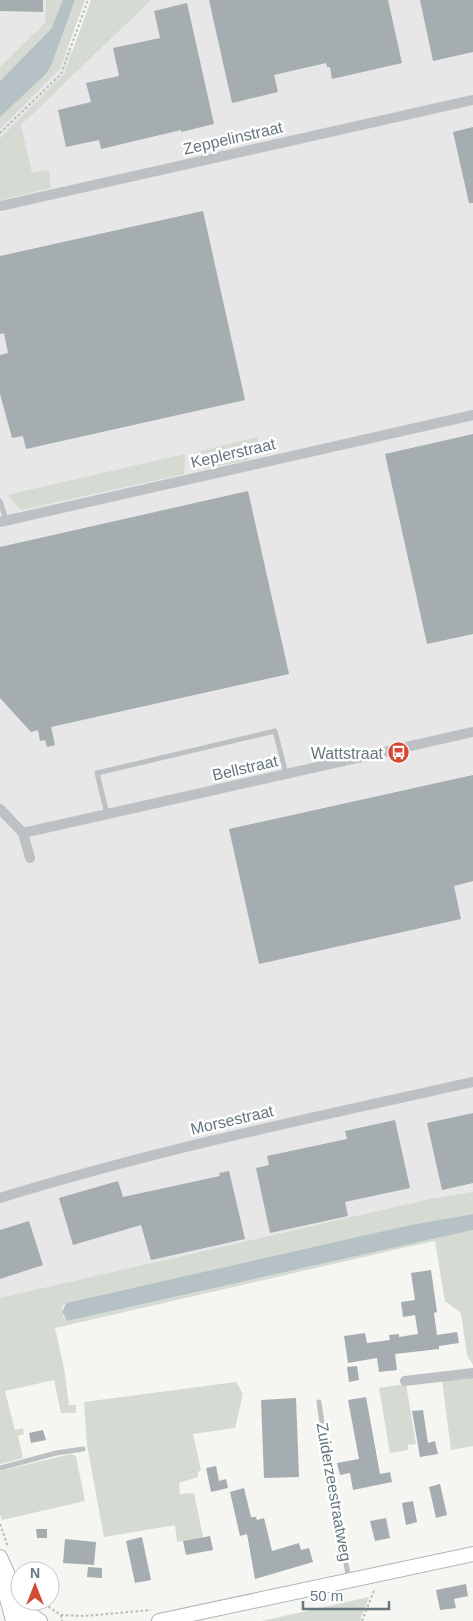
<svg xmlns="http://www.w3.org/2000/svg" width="473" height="1621" font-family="Helvetica,sans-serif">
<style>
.built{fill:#e6e7e6}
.green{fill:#d5dad2}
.water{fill:#b5c1c4}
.building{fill:#a5adb1}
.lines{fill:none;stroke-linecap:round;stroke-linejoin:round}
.secondary-casing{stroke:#afb5b8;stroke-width:16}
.path{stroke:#b7babc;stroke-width:2;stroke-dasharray:2.5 2.5;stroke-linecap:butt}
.lane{stroke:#bdc1c4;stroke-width:5}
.street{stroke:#bdc1c4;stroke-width:10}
.secondary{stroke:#fff;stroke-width:14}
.labels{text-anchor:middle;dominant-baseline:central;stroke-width:5;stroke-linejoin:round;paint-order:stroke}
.street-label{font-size:16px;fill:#677880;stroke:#fff}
.poi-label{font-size:16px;fill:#677880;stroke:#fff;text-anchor:end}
</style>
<rect width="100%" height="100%" fill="#f5f5f2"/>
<path class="built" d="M0,0H69L58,34L76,57L139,0H473V1194L0,1301Z"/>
<path class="green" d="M46,0H63L51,29L0,81V67L45,23Z
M75,0H85L60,69L0,129V117L45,75L51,66Z
M91,0H151L21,125L32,173L49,170L51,188L0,200V138L64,74Z
M257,437L258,440L248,460L204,469L196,452Z
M185,454L184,474L21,510L7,495Z
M473,1192V1214L410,1225L66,1303L62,1307L63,1316L67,1321L473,1230V1365L467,1355L461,1313L445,1301L435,1241L407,1247L55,1328L64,1368L69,1405H76V1413H61L54,1380L5,1391L15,1430L23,1428L24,1434L18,1436L23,1458L0,1464V1298L430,1199Z
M473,1377V1446L451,1450L442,1380Z
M236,1382L243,1394L235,1428L193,1434L201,1470L198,1472V1477L179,1483L180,1494L194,1493L203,1537L177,1542L175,1525L104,1537L87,1445L84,1402Z
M406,1384L416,1444L408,1445V1450L390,1453L379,1388Z
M71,1454L76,1456L85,1501L2,1520L0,1514V1471Z
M369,1597L360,1621H262Z"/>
<path class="water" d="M63,0H75L51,66L45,75L0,117V81L51,29Z
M473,1214V1230L67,1321L62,1312L66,1303L410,1225Z"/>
<path class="building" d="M0,0H43V12L0,11Z
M209,0H388L402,63L332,79L330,67H327L326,63L274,75L278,92L232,103Z
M420,0H473V52L433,61Z
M187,3L214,124L181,132V130L101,149L99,140L66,147L58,110L91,102L86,83L119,76L113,48L160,38L154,11Z
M473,127V203H469L453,132Z
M203,211L245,400L26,449L23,436L12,438L0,394V355L8,353L4,333L0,334V256Z
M473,434V634L427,644L385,454Z
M248,491L289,674L51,727L55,745L47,747L45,740L40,741L38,730L31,732L0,698V547Z
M473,775V881L454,886L461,919L259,964L229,829Z
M473,1113V1183L442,1190L427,1123Z
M395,1120L410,1188L345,1202L348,1216L270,1233L256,1168L269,1165L267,1156L347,1139L345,1131Z
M229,1171L245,1239L151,1260L141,1225L73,1245L59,1198L118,1181L123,1197L220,1176L219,1173Z
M29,1221L43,1265L0,1279V1230Z
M431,1270L437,1312L434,1313L437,1335L457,1332L459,1343L439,1346V1349L395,1354L397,1370L379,1372L377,1358L348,1363L344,1336L365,1333L367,1343L390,1340L389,1335L399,1334V1337L418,1334L415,1315L403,1317L401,1302L415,1300L411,1273Z
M357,1366L359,1380L349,1382L347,1367Z
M366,1397L380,1474L390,1472L392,1482L353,1490L350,1473L340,1475L337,1463L359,1459L348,1400Z
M296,1398L299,1477L264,1478L261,1400Z
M423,1410L428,1443L435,1441L438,1454L420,1457L412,1411Z
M43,1430L46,1440L31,1443L29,1433Z
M216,1466L219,1481L226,1479L228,1488L211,1492L206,1468Z
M440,1484L447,1515L436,1518L429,1487Z
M244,1488L251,1517H256L257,1520L264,1518L272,1551L299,1543L301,1550L309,1548L313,1562L255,1579L247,1534L240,1536L230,1492Z
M413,1501L417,1522L406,1525L402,1503Z
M386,1518L390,1538L375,1541L370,1521Z
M36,1529H47V1538H37Z
M210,1536L213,1550L186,1555L183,1541Z
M142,1537L151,1580L135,1583L126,1541Z
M65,1539L96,1542L94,1565L63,1563Z
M88,1567L102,1568V1578L87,1577Z
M466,1584L468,1596L454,1599L456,1608L440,1610L436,1590Z"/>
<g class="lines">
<defs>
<path id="secondary" d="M0,1557L25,1613
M0,1572L12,1617
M17,1615L30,1614L40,1621
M159,1621L473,1554"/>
</defs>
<use href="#secondary" class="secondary-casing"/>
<path class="path" d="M0,133L61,74L88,0
M0,1524L8,1547
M40,1601L61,1615L84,1616L151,1610
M61,1615L62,1621
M362,1621L375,1588"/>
<path class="lane" d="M0,501L6,520
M107,814L97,773L275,731L286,774
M319,1402L330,1481L349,1579
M0,1468L56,1453L83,1449"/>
<path class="street" d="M0,206L473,100
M0,522L473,415
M0,809L23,833L30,858
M23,833L473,732
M0,1198C156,1150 314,1117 473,1082
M405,1381L473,1373"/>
<use href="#secondary" class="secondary"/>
</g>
<defs>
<symbol id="bus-disc" viewBox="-11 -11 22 22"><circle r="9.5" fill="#d34b35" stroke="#fff"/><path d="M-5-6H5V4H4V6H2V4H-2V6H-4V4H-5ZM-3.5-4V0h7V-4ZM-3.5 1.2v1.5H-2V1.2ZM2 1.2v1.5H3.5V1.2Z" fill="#fff"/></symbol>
</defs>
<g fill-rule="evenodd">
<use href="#bus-disc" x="386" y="740" width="25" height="25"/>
</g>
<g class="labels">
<g class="street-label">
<text transform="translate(233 138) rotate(-13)">Zeppelinstraat</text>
<text transform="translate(233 453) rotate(-13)">Keplerstraat</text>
<text transform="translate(245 768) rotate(-13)">Bellstraat</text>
<text transform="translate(232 1120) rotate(-13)">Morsestraat</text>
<text transform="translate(334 1492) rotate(80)">Zuiderzeestraatweg</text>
</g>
<g class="poi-label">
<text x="383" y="753">Wattstraat</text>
</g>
</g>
<g transform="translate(35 1586)"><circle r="24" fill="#ffffff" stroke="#c2c9cc"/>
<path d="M0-4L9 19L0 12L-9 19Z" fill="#d34b35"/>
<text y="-8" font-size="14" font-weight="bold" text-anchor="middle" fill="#677880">N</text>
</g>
<path d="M303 1601v8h86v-8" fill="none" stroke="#677880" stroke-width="2.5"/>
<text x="310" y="1601" font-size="15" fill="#677880" stroke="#ffffff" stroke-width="4" paint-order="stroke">50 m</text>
</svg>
